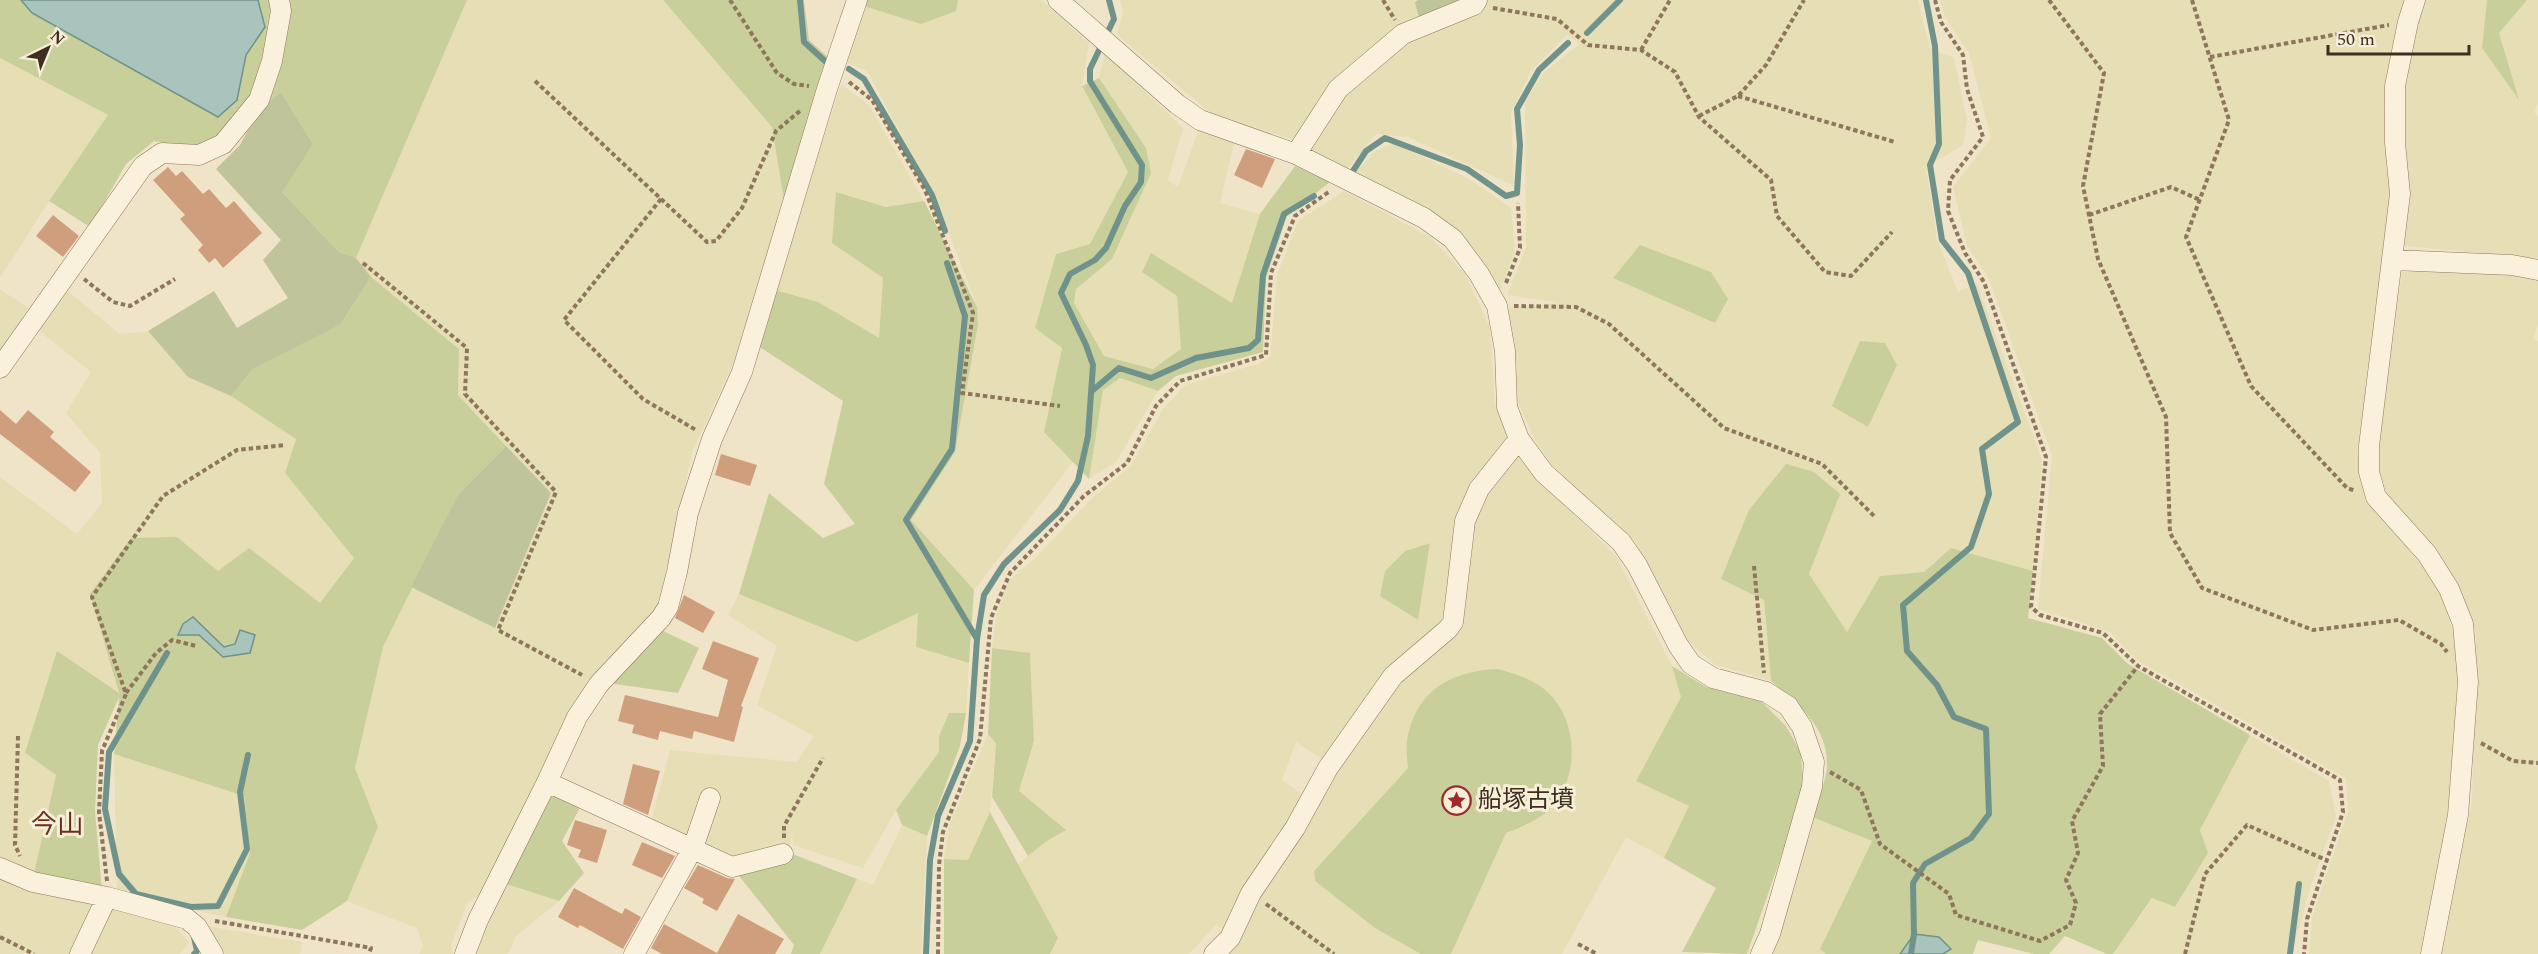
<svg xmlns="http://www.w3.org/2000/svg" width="2538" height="954" font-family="Spectral,'Noto Sans JP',serif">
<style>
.farmland{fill:#e6deb5;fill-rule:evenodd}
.green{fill:#c9cf9b}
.cemetery{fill:#bfc49a}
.water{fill:#a9c4bc;stroke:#6f938a;stroke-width:1.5}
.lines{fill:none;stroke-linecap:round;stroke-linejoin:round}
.stream{stroke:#6f938a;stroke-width:6}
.building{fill:#cf9f7d}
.minor-casing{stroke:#8d765c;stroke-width:21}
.path{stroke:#8d765c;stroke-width:4;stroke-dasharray:4.5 3;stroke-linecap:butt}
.minor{stroke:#faf1dc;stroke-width:20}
.labels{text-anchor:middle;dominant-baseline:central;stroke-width:6;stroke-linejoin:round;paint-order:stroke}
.poi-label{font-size:24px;fill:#3d2e20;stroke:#f7eed8;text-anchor:start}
.neighbourhood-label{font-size:26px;fill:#6b2e1e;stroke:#f7eed8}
</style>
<rect width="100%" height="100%" fill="#f0e4c8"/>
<path class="farmland" d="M467,0H663L772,127L785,207L735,360L692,452L660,604L587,686L484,892L468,902L451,945L453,954H419L423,947L417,928L347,901L378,827L355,768L383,647L411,587L495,627L551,493L458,395L459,349L371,277L356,258Z
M958,0H1041L1089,43L1082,87L1128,172L1090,244L1056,254L1062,348L1044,432L1073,462L974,590L911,520L955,452L978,326L977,307L935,196L867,71L846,62L864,6L956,11Z
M1120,0H1415L1419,18L1294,140L1210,112L1117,35L1123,12Z
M1482,0H1918L1930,48L1954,58L1967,120L1963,145L1926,167L1937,239L1958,292L1977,284L2042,460L2033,571L1951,548L1924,572L1880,576L1847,632L1809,574L1840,494L1764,600L1771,681L1714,664L1679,633L1636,542L1559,474L1537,444L1517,401L1507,308L1562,303L1507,295L1526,248L1525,102L1544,72L1580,44L1567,35L1531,71L1511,113L1514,186L1408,137L1376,134L1345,171L1306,147L1342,94L1405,39Z
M1940,0H2408L2397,30L2384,107L2392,214L2357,452L2370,504L2437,583L2458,648L2452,808L2421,954H2309L2312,917L2348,811L2346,778L2138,661L2110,632L2038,609L2052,455L1989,279L1967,245L1953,187L1991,138L1969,53L1945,17Z
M2425,0H2487L2482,48L2518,98L2499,33L2527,0H2538V104L2534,112L2538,116V258L2405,246L2402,72Z
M1105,53L1183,128L1168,180L1178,187L1199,129L1234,143L1220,203L1260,214L1232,304L1151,254L1142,272L1177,296L1182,349L1153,369L1104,356L1073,302L1076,289L1112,259L1146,148L1099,78Z
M0,58L108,115L49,201L0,278Z
M841,84L869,105L924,201L886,207L836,192L833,243L883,278L879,339L818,302L775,290Z
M1394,143L1469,179L1511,208L1515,252L1500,291L1479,256L1442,218L1354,174L1375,151Z
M1344,191L1430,237L1465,274L1490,328L1495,405L1511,440L1466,495L1448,622L1325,761L1296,742L1282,780L1304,795L1223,930L1216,925L1189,954H1050L1058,938L1017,865L1047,841L1065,830L1019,791L1034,741L1030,653L992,648L996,616L1009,581L1035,558L1093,497L1131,466L1163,409L1185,385L1258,364L1270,357L1277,275L1298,221ZM1429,543L1430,544L1418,620L1380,596L1385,571L1405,551Z
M2402,272L2521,273L2538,280V324L2533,340L2538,341V954H2439L2472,803L2476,632L2454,577L2387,496L2376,460Z
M64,288L120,334L148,331L188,377L231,396L296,439L285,473L354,557L320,604L249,549L218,571L177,537L90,594L119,694L25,753L56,775L33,878L0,861V477L77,534L102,503L100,453L66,413L91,372L38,330Z
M0,289L28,308L0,350Z
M1120,378L1158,391L1116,462L1089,479L1102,390Z
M1517,449L1553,494L1616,556L1672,666L1681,697L1636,780L1689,806L1664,858L1626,837L1562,954H1451L1506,833L1530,824L1407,742L1408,768L1314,871L1315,881L1375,928L1422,954H1227L1323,788L1414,664L1458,628L1474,507Z
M739,594L857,642L918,612L916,647L969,663L966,713H949L939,736V752L896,810L863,868L793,845L792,830L790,853L736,872L651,822L670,750L797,762L814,736L757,705L777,646L728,615Z
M988,734L996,742L990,812L968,860L944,859L949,826Z
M2250,735L2329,781L2336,816L2310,888L2292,954H2113L2153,898L2175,907L2208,853L2200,830Z
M114,754L244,796L250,853L226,917L117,893Z
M1812,817L1872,841L1820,949L1826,954H1772Z
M902,825L927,836L921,954H820L857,879L873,885Z
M0,876L94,905L71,954H0Z
M503,883L559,901L516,936L508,954H472Z
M112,909L170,921L189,943L180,954H91Z
M206,926L302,942L300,954H225Z"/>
<path class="green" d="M0,0H21L32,13L237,100L246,55L265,27L258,0H467L356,258L339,252L281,191L313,144L281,92L201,150L154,141L126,164L90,227L49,201L108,115L0,58Z
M663,0H804L809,40L829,58L785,207L772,127Z
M866,0H958L956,11L921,24L864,6Z
M2487,0H2527L2499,33L2519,100L2482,48Z
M1099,78L1146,148L1151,173L1112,259L1076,289L1074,303L1104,356L1153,369L1181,349L1177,296L1142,272L1151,253L1232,303L1260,214L1295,166L1330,182L1287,216L1266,278L1263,352L1176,376L1158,391L1120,378L1103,390L1089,479L1044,432L1062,348L1035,328L1056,254L1090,244L1128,172L1082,86Z
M836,192L886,207L924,201L977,307L978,325L955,452L911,520L974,590L969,663L916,647L918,613L857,642L739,594L769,493L823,538L855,524L824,484L843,401L758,346L775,290L818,302L879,338L883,278L832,243Z
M1640,245L1711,272L1728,299L1715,323L1613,278Z
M371,277L459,349L458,395L506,446L459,493L383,647L355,768L378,827L347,901L302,930L226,917L250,853L244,796L114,754L119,697L98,745L95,811L102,891L33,878L56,775L25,753L57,651L119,693L90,594L131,538L177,537L218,571L249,548L320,603L354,558L285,473L296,439L231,396L253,369L340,325Z
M1860,341L1885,343L1897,365L1868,427L1832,406Z
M1786,464L1814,472L1840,494L1809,574L1847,632L1880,576L1924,572L1951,548L2033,571L2028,618L2102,638L2128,664L2250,735L2200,830L2208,853L2175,907L2152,898L2113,954H2107L2065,936L2049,954H2034L1978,940L1973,954H1943L1950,949L1914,934L1900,954H1826L1820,949L1872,841L1812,817C1816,803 1828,778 1827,763C1827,726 1797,703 1771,681L1764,600L1721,579L1749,510Z
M1430,543L1418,620L1380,596L1385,571L1405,551Z
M657,628L699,648L678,693L608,683Z
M992,648L1030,653L1034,741L1019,791L1066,830L1047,841L1028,856L992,797L996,743L988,734Z
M1672,666L1706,687L1762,702L1786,726L1801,753L1803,794L1747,954L1682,952L1716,888L1664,858L1689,806L1636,781L1681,697Z
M1498,669C1515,674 1530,678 1544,689C1579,717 1581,777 1550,809C1537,821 1522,827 1506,833L1451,954H1421L1375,928L1315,881L1314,871L1408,768C1407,759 1406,749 1407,740C1416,690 1451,671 1498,669Z
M949,713H966L960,746L927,836L902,825L896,810L939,752V736Z
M551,789L582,804L562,841L584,873L559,901L503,883Z
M990,812L1058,938L1050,954H944V859L968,860Z
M790,853L857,879L820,954H791L794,945L736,872Z"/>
<path class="cemetery" d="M1418,0H1459L1456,4L1419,18L1415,2Z
M281,92L313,144L282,192L339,252L356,258L371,277L340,325L253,369L231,396L188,377L148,331L214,291L237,328L288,298L263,260L281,240L216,169L240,145L260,108Z
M506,446L551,493L495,628L411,587L459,493Z"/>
<path class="water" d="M21,0H258L265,27L246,55L237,100L218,117L32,13Z
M193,617L224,647L235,644L240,630L255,635L250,653L223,657L199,635H178L183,624Z
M1914,934L1939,937L1951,949L1943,954H1900Z"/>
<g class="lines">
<path class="stream" d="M800,0L804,42L825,61
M1587,33L1620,0
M849,69L864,79L932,195L945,231
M1353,171L1366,151L1385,138L1467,169L1506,196L1517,193L1520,145L1517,109L1539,70L1568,43
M947,263L965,316L952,449L906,520L977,639
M1093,390L1119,368L1151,378L1196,358L1249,348L1258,340L1263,275L1284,214L1314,196
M167,653L109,752L105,809L119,874L136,894L191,907L218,906L247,849L240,792L248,755
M194,954L197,951L194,937
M926,954L930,860L938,816L970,741L977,639L984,595L1004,564L1060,510L1078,481L1088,436L1093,365L1086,345L1061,293L1070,274L1095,260L1106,248L1125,206L1141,182L1142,165L1090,81V69L1114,19L1109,0
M1911,954L1914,934L1913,883L1925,864L1971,838L1989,814L1986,729L1954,717L1937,685L1907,651L1903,605L1971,547L1989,494L1982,449L2018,422L1968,273L1942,240L1930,165L1939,144L1935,46L1926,0
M2290,954L2299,884"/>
</g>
<path class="building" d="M1246,149L1275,159L1262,188L1234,175Z
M168,167L176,176L182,171L203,194L209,189L226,208L234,201L262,233L223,268L215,258L209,263L198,250L203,245L180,219L185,215L153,180Z
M53,215L79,236L63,257L36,236Z
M0,410L16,424L28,410L54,432L50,437L91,472L75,492L0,434Z
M721,454L757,465L750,486L715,475Z
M684,595L715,612L703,633L675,618Z
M713,641L759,658L741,706L743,707L734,742L694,731L692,739L660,731L658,740L632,733L634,725L618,721L625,695L718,717L728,680L702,669Z
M633,764L660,771L648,815L623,804Z
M575,820L607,830L597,863L578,857L581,850L567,845Z
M642,842L675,856L662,878L632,865Z
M698,865L727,878L735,879L717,911L702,903L704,899L684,888Z
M574,888L622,914L625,908L641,917L623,949L580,925L578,928L558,917Z
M738,914L784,939L775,954H662L651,948L664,924L717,953Z"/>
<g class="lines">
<defs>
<path id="minor" d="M1058,0L1177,104L1200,120L1296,154L1424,218L1453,239L1479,274L1497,306L1505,351L1507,407L1519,439L1544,473L1621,542L1637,565L1678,645L1691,664L1713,678L1766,692L1788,706L1802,727L1814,762L1812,787L1770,934L1761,954
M2415,0L2408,22L2395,86V143L2400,194L2369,446V472L2376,497L2427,554L2449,589L2463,624L2468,682L2458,815L2431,954
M1296,154L1338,89L1403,34L1474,5L1477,0
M2393,260L2512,265L2538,270
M0,368L143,166L162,153L199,155L223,144L259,100L272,61L281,11L279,0
M547,782L732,867L783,854
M0,868L33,882L107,897L187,919L197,927L213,954
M80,954L107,897
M465,954L478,920L547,782L577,717L599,684L661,618L668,607L677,572L688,513L712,439L742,372L827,89L857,0
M634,954L693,848L710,798
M1214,954L1230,938L1251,893L1295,828L1328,768L1393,676L1448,629L1453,622L1465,521L1479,489L1519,439"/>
</defs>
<use href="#minor" class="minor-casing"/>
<path class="path" d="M730,0L777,73L794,84L809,86
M1383,0L1395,20
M1935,0L1941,22L1963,55L1967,89L1983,137L1950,180L1948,211L1965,253L1984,282L2046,457L2031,607L2040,615L2103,633L2138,666L2340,780L2343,812L2307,919L2304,954
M2049,0L2104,73L2083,186L2098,259L2166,417L2170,533L2202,588L2313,630L2399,620L2441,644L2447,652
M2192,0L2229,120L2186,237L2251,386L2347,488L2356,491
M1493,8L1557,19L1588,45L1641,50L1675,72L1699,117L1771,180L1777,216L1825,272L1851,276L1892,232
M1641,50L1670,0
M2210,57L2389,25
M535,81L707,242L716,241L742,208L776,131L801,110
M849,82L872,100L925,190L973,313L962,393L1060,406
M1738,96L1895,142
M1699,116L1738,96L1766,65L1804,0
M661,199L564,320L643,399L696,430
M2089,215L2171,187L2200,200
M363,263L467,348L465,394L556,492L498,630L582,675
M84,279L113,302L130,306L175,279
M1506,283L1520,248L1518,203
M1514,306L1576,307L1609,324L1724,428L1822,464L1875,517
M1754,566L1764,673
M126,693L156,653L172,640L196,646
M18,736L15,845L20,856
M2481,743L2513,761L2538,763
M1830,772L1861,790L1880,844L1949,894L1956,915L2040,941L2070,925L2076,903L2066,880L2078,853L2072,821L2103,766L2100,714L2138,666
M784,838V826L823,758
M107,881L99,812L102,751L126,694L92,597L163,496L237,450L286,445
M1266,904L1334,954
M215,921L371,948L369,954
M0,937L34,954
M1578,944L1597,954
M938,954L939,865L943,832L980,739L991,618L1010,573L1084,496L1127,463L1156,406L1180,381L1266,355L1271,273L1295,216L1330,191
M2185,954L2205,874L2247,825L2326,860"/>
<use href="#minor" class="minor"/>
</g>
<defs>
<symbol id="sight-ring" viewBox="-11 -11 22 22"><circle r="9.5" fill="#f7eed8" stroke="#9e2a2b" stroke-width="1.5"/><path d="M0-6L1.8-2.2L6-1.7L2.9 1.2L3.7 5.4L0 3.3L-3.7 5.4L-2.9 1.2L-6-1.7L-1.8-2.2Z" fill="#9e2a2b"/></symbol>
</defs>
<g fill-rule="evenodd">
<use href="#sight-ring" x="1440" y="784" width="33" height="33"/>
</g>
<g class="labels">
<g class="poi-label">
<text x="1478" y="800">船塚古墳</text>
</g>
<g class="neighbourhood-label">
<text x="57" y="825">今山</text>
</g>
</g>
<g transform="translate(48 48) rotate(43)" stroke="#f7eed8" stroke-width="4.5" paint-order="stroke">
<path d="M0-4.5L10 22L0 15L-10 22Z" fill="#3d2e20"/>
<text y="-9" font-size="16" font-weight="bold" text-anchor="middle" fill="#3d2e20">N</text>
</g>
<path d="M2328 45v9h141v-9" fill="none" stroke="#3d2e20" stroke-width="3"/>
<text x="2337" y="45" font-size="18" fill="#3d2e20" stroke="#f7eed8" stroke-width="4.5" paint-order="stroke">50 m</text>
</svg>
